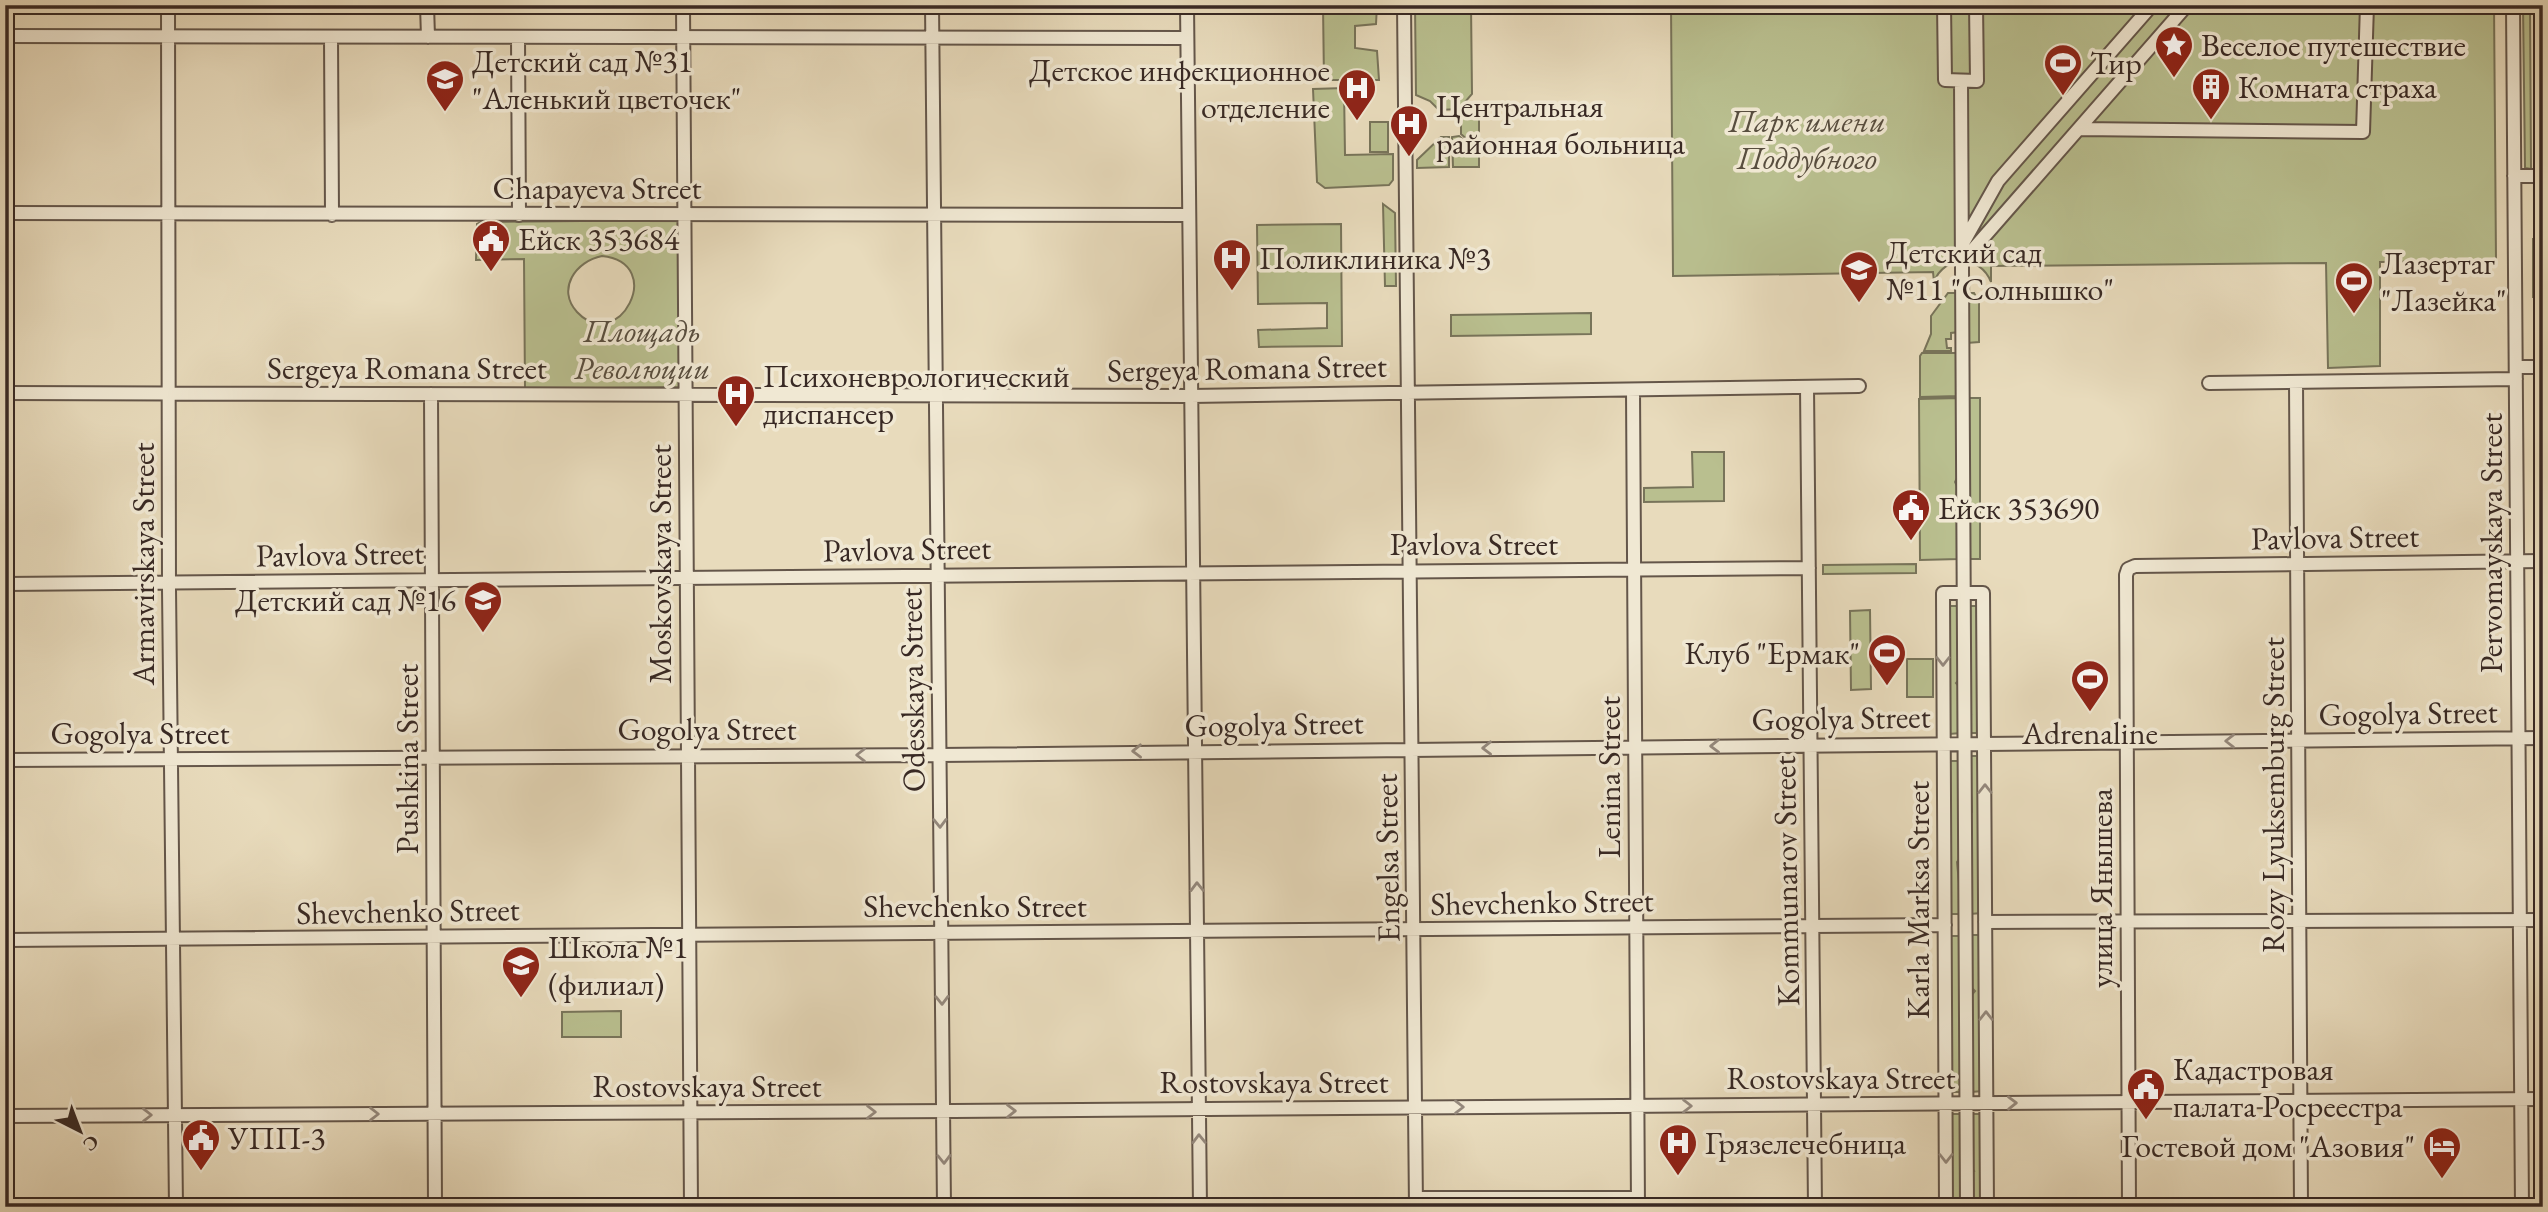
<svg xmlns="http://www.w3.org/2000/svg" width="2548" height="1212" font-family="'EB Garamond',serif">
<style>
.green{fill:#b9bf8f;stroke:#78745a;stroke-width:2;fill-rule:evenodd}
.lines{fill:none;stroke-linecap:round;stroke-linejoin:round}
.minor-casing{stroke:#64564a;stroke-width:16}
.minor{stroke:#f0e8d3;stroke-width:12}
.oneway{stroke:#94887c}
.labels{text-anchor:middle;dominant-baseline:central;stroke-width:7;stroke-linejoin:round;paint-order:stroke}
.poi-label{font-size:32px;fill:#382924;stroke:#f0e8d3;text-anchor:start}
.park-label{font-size:32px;font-style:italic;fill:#584e3f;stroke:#f0e8d3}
.street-label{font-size:32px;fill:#382924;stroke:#f0e8d3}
</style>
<rect width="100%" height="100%" fill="#e8dbbc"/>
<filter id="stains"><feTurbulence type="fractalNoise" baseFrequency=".00286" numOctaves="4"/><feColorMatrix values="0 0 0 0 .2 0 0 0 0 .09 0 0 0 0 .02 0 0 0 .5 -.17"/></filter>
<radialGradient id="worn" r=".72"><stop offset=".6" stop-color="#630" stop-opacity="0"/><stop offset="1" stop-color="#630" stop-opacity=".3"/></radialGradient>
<path class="green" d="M1323,5H1377L1376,24L1355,26V48L1377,51L1379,80H1324Z
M1415,5H1471L1472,94L1459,109L1439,110L1430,101L1416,95Z
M1671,5H2494L2496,260L2380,262V366L2328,368L2326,263L1991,266V282C1980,254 1944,255 1934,282L1933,272L1673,276Z
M2523,5H2530L2531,169L2525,168Z
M1344,88L1345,155L1393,154V180L1389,185L1325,188L1317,182L1313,89Z
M1479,108V150L1461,134V113L1466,109Z
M1370,122H1388V152H1370Z
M1459,136L1479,154V167H1453L1452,137Z
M1441,137H1449V167L1417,168V160Z
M1383,204L1395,213L1396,286H1385Z
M680,220L682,387L525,389L524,259L476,260L477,224L481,222ZM602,256C668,263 618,356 577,312C556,289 576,261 602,256Z
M1341,224L1342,346L1259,347L1258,330L1327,328V303L1258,304L1257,225Z
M2533,239H2543V297H2533Z
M1948,293H1958L1959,332L1951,333V339H1946L1947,348H1951V351H1924L1931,334V316Z
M1966,293H1974L1979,302V342L1967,343Z
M1591,313V334L1451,336V315Z
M1922,353H1959V396L1920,397V356Z
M1959,398L1957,478L1955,482L1958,488L1959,559L1920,560L1919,399Z
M1967,398H1980V559H1970Z
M1692,452H1724V501L1644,502V488L1693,487Z
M1916,564V573L1823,574V565Z
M1948,606H1961V678L1956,683L1961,689V733L1949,734Z
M1968,606H1980L1981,733H1969V718L1971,715L1969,713Z
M1870,610L1871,689L1851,690L1850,611Z
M1907,659H1933V697H1907Z
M1969,756H1981L1982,913L1970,914V891L1972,889L1969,814L1972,812Z
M1949,761H1961L1960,858L1957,862L1962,914H1950Z
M1970,935H1982L1983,1091L1971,1092V1060L1973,1057L1971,1054L1970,997L1975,991L1970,986Z
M1950,936H1963V1088L1960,1089V1092H1951Z
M621,1011V1037H562V1012Z
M1951,1114H1964V1207H1952Z
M1971,1114H1983V1207H1971V1173L1974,1171L1971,1168Z"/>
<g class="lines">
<defs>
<path id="minor" d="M168,5L169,589L176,1207
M427,5L428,37
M683,5L691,1207
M932,5L944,1207
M1187,5L1200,1207
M1404,5L1416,1207
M1944,5L1945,80L1977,81L1976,5
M2513,5L2522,1207
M5,36L1187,38
M331,37L332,215
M518,37L519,215
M1961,81L1967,1207
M2079,129L2363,132L2367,5
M2514,176H2543
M5,213L1189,215
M1962,245L1998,181L2152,5
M1962,262L2187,5
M2516,367H2543
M2296,382L2301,1207
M2209,383L2516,379
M1807,387L1815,1207
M1633,390L1638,1207
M5,393L1191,396L1859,386
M431,394L435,1207
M5,584L1809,568
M5,760L939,755L2543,738
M1985,922L2543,920
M5,940L1945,925
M5,1116L953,1111L2543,1099
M1416,1198H1638
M1946,1207L1943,593H1983L1987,1207
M2129,1207L2126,575L2128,569L2135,566L2543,561"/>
</defs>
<use href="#minor" class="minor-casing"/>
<use href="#minor" class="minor"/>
</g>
<defs><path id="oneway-chevron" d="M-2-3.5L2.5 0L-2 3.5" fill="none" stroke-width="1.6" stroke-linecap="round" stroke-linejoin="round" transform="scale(1.75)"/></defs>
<g class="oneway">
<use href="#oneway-chevron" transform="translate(1943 661) rotate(90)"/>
<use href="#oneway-chevron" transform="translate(2230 741) rotate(180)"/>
<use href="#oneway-chevron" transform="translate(1715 746) rotate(179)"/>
<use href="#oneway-chevron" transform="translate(1487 748) rotate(179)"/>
<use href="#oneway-chevron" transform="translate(1137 751) rotate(179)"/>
<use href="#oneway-chevron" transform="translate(861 755) rotate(180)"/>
<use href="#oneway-chevron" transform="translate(1985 789) rotate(-90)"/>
<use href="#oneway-chevron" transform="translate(940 823) rotate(89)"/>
<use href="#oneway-chevron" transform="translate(1197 887) rotate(-91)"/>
<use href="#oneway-chevron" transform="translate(942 1000) rotate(89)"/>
<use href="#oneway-chevron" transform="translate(1986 1016) rotate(-90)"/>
<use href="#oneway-chevron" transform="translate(2012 1103) rotate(-1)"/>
<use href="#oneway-chevron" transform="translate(1687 1106)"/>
<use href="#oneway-chevron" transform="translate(1459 1107)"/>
<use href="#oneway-chevron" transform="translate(1011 1111) rotate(-1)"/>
<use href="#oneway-chevron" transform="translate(871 1112)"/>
<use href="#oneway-chevron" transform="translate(374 1114)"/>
<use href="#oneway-chevron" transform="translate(147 1115)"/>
<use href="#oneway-chevron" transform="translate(1199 1139) rotate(-91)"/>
<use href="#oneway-chevron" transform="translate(1946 1158) rotate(90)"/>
<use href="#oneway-chevron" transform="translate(944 1159) rotate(89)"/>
</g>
<defs>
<symbol id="sight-pin" viewBox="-11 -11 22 30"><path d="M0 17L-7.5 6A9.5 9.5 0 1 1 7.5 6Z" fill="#8f2418" stroke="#f0e8d3"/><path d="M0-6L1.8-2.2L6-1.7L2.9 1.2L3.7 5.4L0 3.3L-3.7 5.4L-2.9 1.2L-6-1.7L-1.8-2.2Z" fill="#fff"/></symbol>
<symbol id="stadium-pin" viewBox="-11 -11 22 30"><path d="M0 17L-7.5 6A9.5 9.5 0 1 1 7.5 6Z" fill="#8f2418" stroke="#f0e8d3"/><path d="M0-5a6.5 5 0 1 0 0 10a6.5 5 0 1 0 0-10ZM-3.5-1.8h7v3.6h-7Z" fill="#fff"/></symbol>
<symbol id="school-pin" viewBox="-11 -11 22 30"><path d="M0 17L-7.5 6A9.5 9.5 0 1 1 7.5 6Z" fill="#8f2418" stroke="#f0e8d3"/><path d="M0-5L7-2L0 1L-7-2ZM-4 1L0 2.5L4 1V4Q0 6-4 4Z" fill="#fff"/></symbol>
<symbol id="building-pin" viewBox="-11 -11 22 30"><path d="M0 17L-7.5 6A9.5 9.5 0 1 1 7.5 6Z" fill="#8f2418" stroke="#f0e8d3"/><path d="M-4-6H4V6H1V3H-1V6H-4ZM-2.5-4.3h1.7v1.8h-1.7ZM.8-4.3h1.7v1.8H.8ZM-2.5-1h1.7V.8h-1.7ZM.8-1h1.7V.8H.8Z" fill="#fff"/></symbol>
<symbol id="hospital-pin" viewBox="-11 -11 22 30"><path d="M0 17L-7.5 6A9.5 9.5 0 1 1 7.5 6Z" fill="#8f2418" stroke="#f0e8d3"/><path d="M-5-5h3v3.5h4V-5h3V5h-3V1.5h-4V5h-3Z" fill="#fff"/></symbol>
<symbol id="civic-pin" viewBox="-11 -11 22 30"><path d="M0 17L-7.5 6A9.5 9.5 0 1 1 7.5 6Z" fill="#8f2418" stroke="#f0e8d3"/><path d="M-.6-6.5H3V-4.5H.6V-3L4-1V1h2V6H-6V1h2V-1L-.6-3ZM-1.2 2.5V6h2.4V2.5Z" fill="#fff"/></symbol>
<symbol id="hotel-pin" viewBox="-11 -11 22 30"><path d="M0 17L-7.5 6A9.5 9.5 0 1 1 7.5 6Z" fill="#8f2418" stroke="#f0e8d3"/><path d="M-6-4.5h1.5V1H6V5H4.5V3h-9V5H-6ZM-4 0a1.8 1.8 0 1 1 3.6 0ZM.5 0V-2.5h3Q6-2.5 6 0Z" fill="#fff"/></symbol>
</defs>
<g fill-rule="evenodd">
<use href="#sight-pin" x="2152" y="23" width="44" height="60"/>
<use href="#stadium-pin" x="2041" y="41" width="44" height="60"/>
<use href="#school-pin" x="423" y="57" width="44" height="60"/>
<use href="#building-pin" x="2189" y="65" width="44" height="60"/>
<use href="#hospital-pin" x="1335" y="66" width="44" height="60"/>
<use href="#hospital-pin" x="1387" y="102" width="44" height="60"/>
<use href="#civic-pin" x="469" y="217" width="44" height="60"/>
<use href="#hospital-pin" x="1210" y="236" width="44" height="60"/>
<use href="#school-pin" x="1837" y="248" width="44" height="60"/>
<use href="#stadium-pin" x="2332" y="259" width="44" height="60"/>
<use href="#hospital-pin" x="714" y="372" width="44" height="60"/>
<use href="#civic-pin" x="1889" y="486" width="44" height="60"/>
<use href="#school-pin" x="461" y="578" width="44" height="60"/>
<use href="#stadium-pin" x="1865" y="631" width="44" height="60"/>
<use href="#stadium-pin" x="2068" y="657" width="44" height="60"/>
<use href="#school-pin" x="499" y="943" width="44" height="60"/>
<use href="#civic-pin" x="2124" y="1065" width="44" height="60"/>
<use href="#civic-pin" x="179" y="1116" width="44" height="60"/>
<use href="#hospital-pin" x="1656" y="1121" width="44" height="60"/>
<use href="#hotel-pin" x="2420" y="1124" width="44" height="60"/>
</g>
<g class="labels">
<g class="poi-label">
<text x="2201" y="45">Веселое путешествие</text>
<text x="472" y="61">Детский сад №31<tspan x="472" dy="37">"Аленький цветочек"</tspan></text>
<text x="2090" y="63">Тир</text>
<text x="1330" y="70" text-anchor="end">Детское инфекционное<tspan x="1330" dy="37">отделение</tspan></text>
<text x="2238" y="87">Комната страха</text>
<text x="1436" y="106">Центральная<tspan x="1436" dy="37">районная больница</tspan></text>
<text x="518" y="239">Ейск 353684</text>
<text x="1886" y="252">Детский сад<tspan x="1886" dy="37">№11 "Солнышко"</tspan></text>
<text x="1259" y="258">Поликлиника №3</text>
<text x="2381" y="263">Лазертаг<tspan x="2381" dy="37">"Лазейка"</tspan></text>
<text x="763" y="376">Психоневрологический<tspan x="763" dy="37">диспансер</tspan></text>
<text x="1938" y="508">Ейск 353690</text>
<text x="456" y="600" text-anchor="end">Детский сад №16</text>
<text x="1860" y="653" text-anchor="end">Клуб "Ермак"</text>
<text x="2090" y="733" text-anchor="middle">Аdrenaline</text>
<text x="548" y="947">Школа №1<tspan x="548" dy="37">(филиал)</tspan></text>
<text x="2173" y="1069">Кадастровая<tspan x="2173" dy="37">палата Росреестра</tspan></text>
<text x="228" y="1138">УПП-3</text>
<text x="1705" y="1143">Грязелечебница</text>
<text x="2415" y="1146" text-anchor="end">Гостевой дом "Азовия"</text>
</g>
<g class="park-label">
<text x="1807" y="121">Парк имени<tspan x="1807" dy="37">Поддубного</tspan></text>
<text x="642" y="331">Площадь<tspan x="642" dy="37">Революции</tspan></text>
</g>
<g class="street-label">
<text x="597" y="188">Chapayeva Street</text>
<text x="407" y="368">Sergeya Romana Street</text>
<text transform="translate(1247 368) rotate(-1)">Sergeya Romana Street</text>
<text transform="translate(2335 537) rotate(-1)">Pavlova Street</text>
<text transform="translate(2491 543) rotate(-90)">Pervomayskaya Street</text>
<text x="1474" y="544">Pavlova Street</text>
<text transform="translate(907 549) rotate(-1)">Pavlova Street</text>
<text transform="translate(340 554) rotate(-1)">Pavlova Street</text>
<text transform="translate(143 564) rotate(-90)">Armavirskaya Street</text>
<text transform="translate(660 564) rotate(-90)">Moskovskaya Street</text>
<text transform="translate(912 690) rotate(-91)">Odesskaya Street</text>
<text transform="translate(2408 713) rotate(-1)">Gogolya Street</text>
<text transform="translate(1841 718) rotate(-1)">Gogolya Street</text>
<text transform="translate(1274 724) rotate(-1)">Gogolya Street</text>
<text x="707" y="729">Gogolya Street</text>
<text x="140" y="733">Gogolya Street</text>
<text transform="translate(407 759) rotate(-90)">Pushkina Street</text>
<text transform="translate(1609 777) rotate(-90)">Lenina Street</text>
<text transform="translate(2273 795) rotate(-90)">Rozy Lyuksemburg Street</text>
<text transform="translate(1387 858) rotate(-91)">Engelsa Street</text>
<text transform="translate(1786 881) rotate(-91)">Kommunarov Street</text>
<text transform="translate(2101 888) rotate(-90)">улица Янышева</text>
<text transform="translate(1918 900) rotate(-90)">Karla Marksa Street</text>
<text transform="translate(1542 902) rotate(-1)">Shevchenko Street</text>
<text x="975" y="906">Shevchenko Street</text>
<text transform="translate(408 911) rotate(-1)">Shevchenko Street</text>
<text x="1841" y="1078">Rostovskaya Street</text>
<text x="1274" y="1082">Rostovskaya Street</text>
<text x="707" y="1086">Rostovskaya Street</text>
</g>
</g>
<rect width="2548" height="1212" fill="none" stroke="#e8dbbc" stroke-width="28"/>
<rect x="7" y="7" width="2534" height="1198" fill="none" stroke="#382924" stroke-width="3.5"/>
<rect x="14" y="14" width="2520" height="1184" fill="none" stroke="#382924" stroke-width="2"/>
<g transform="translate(80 1131) rotate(138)" stroke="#f0e8d3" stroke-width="5" paint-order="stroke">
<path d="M0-5L12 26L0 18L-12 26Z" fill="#382924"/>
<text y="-10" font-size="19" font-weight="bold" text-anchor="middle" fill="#382924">С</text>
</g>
<rect width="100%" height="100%" filter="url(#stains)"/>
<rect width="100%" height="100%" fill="url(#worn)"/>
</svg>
